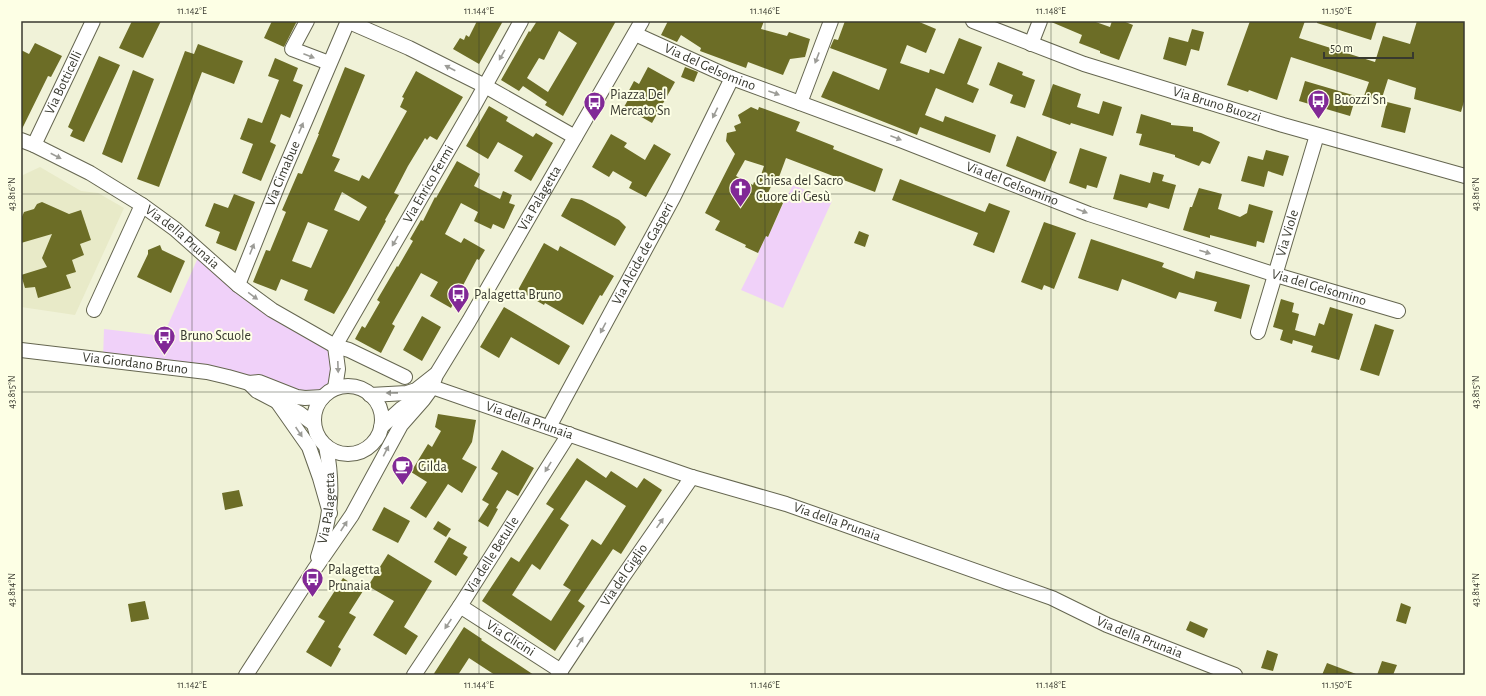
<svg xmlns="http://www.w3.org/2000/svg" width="1486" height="696" font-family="'Alegreya Sans',sans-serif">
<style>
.built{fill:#e8eac8}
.green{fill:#f0d1f9}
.building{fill:#6c6d26;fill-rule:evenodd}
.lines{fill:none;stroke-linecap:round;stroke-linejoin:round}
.minor-casing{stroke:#656650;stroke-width:16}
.minor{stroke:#fff;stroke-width:14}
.oneway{fill:#9c9c97}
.ticks{fill:none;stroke:#38392f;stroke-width:1;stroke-opacity:0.45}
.labels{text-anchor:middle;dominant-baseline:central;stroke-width:4;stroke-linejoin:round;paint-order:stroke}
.street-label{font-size:14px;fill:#38392f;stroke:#fdffe5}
.poi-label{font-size:14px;fill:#38392f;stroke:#fdffe5;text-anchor:start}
.neatline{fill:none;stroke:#38392f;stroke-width:1.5}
.ticks-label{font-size:10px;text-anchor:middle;fill:#38392f}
</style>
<rect width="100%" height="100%" fill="#f0f2d8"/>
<path class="built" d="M40,167L81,191L98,193L124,208L75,315L21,307V205L23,200L21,195V180L23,175Z"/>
<path class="green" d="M793,185L832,201L783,308L741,290L759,254L758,253L766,236L768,237L784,202Z
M201,251L221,269L335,346V388L323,397L289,394L103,359L104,329L163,336Z"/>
<path class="building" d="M132,21H161L143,58L119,48Z
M272,21H297L284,47L264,38Z
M477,21H503L479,64L453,49L460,38L464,40L466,35L469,37Z
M537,21H616L563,116L545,105L547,102L523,86L519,91L501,80L529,31L530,32ZM559,31L577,43L548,92L527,78L539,58L544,60Z
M668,21H764L761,29L787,36L789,32L810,39L805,57L790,59L783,75L748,62L746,68L700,51L701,48L681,35L677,42L661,35Z
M845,21H917L936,29L926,53L907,45L900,63L929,73L930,69L944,74L959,38L982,47L967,84L979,89L973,103L936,88L925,115L943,122L945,116L996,135L990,153L920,127L917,135L821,97L833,71L879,90L887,69L830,48L834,39L838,40Z
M1049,21H1093L1110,27L1112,21H1123L1133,25L1119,60L1100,53V51L1079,43L1082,35Z
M1250,21H1305L1299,38L1375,62L1383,36L1410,44L1417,21H1465V98L1461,112L1414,99L1416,88L1388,79L1381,101L1364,96L1369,82L1291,57L1277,100L1249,90L1248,92L1227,85Z
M1317,21H1377L1371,40L1317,23Z
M1192,29L1204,32L1199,51L1191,49L1186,66L1163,59L1169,37L1188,42Z
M35,43L62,56L51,77L48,76L21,131V50L29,54Z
M198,44L243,61L234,84L202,72L159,187L137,179L185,51L194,54Z
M99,56L120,65L84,142L70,136L73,130L68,127Z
M275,58L298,68L293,81L303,85L290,118L281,114L270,142L276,145L261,181L242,173L253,144L240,139L248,118L262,123L279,80L268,76Z
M998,62L1023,72L1022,75L1035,80L1025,108L1010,103L1013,95L989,85Z
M345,67L365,75L332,156L340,159L334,171L359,181L362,175L369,179L407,111L400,107L404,98L402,97L416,71L463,97L437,140L430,136L427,140L425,138L408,166L394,193L399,195L385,220L386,221L347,292L334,314L304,300L308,290L281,279L276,291L253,282L266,250L270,251L286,212L282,210L298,173L302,174L319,134H318ZM342,192L367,207L359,221L334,210ZM308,222L328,230L311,268L292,261Z
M648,67L675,82L652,123L624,107L629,98L626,96L634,81L639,84Z
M685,67L698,72L694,82L681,77Z
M133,70L154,79L122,163L102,154Z
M1305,81L1356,96L1350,116L1299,101Z
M1053,84L1081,94L1077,107L1099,114L1103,101L1122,107L1113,136L1071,123L1070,125L1042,115Z
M1387,102L1411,108L1405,133L1381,127Z
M489,106L508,117L506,121L533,137L536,133L553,143L531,181L514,171L523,156L498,142L488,159L466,146Z
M751,107L758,110L759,107L800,122L796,131L834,146L833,149L883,169L875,192L786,158L779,177L776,176L767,195L783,203L768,237L766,236L758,253L745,247L746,245L715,230L720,221L705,213L735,154L726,141L727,133L736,131L734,126L741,123L738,115ZM745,160L764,166L758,184L754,182L753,185L736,176Z
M1141,114L1171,123V125L1193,127V131L1201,133L1220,142L1210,164L1202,161L1199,166L1175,157V155L1139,145L1142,134L1136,133Z
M611,134L627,143L624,147L645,160L654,144L671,154L646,197L629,188L632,182L613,171L609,177L592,167Z
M1017,136L1057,152L1045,182L1006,166Z
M1080,148L1107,157L1097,188L1087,185L1086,189L1069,183Z
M1266,150L1289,156L1283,176L1268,171L1264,187L1241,181L1248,156L1263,160Z
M457,161L480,174L474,186L500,199L503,191L512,195L509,203L515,205L504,229L493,224L491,229L474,221L478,212L461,203L445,234L461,243L464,238L485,250L479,260L477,259L451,308L430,296L438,282L421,273L392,324L395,326L381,353L355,339L362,326L365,328L380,302L377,300L397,266L398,267L413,241L410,239L421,220L423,221L435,197L436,198Z
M1153,172L1164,175L1162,181L1176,185L1169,209L1149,203L1147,208L1113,199L1120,174L1150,183Z
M900,179L985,212L989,203L1010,211L994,253L973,245L978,233L892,200Z
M1199,188L1222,194L1218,209L1240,217L1247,213L1249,204L1273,211L1264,243L1257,241L1256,247L1210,235V238L1183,230L1190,207H1192Z
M234,194L255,202L236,251L216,243L220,232L205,226L214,203L228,208Z
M571,198L582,200L619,220L626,227L615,246L561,216Z
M42,202L69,214L81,210L91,240L80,244L84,255L72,260L76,272L66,275L71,288L38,298L35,287L25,288L21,275L47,267L42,258L52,234L21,243V219L24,212L34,209L37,204Z
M1044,222L1076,233L1054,289L1044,285L1042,290L1021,282Z
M859,231L869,235L865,247L854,243Z
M1091,239L1164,263L1162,267L1194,279L1196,271L1250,285L1241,319L1214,311L1217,302L1179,292L1176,299L1122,279L1118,291L1078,278Z
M544,243L558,251L560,246L614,276L602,296L600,295L583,325L545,303L544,305L518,290Z
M160,245L162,250L185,261L171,293L137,277L148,254V250Z
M1281,299L1294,303L1292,312L1299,314L1295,330L1315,336L1319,323L1324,325L1330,307L1353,314L1339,360L1311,352L1313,346L1293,340L1292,344L1280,340L1283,330L1273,327Z
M504,307L570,346L559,365L511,337L499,358L480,347Z
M422,316L441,327L422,361L403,350Z
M1375,324L1394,330L1379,376L1360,370Z
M438,414L476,420L472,442L462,459L477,467L462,493L448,484L426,518L410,508L427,482L411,472L428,444L432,447L441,431L435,427Z
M502,450L534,468L518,496L507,490L496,508L498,509L488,527L478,521L489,504L482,500L498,473L491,469Z
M577,458L606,478L611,471L637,488L644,478L662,490L621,554L613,549L578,601L585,606L555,651L482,601L511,557L519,562L554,509L546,504ZM586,480L626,506L601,545L592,539L563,585L571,590L551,621L512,595L532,564L540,570L569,525L560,519Z
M239,490L243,506L225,510L222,493Z
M384,507L410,521L398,543L372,530Z
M438,521L451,529L446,537L433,529Z
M449,537L467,547L463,554L468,557L456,576L434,562Z
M388,554L432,581L404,627L418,636L406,655L373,635L394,601L368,586Z
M343,578L363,591L349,613L356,617L338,647L341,649L331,667L306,652L325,621L318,617Z
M145,601L149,619L131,622L128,604Z
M1401,603L1411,607L1406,624L1396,621Z
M1190,621L1208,629L1204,638L1186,630Z
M464,627L482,639L481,640L534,675H495L469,658L458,675H433Z
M1267,650L1278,654L1273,671L1261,668Z
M1382,661L1397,665L1393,675H1377Z
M1327,663L1356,674L1355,675H1322Z"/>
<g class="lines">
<defs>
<g id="minor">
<path d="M307,21L292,49L329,63"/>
<path d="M347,21L409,48L485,86L575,137"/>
<path id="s1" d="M973,21L1084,64L1283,125L1465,176"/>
<path id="s2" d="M635,34L732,78L900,140L1089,214L1276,275L1398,311"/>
<path d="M1031,44L1040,21"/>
<path d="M800,103L831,21"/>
<path id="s3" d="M21,140L34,145L90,173L142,205L175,229L238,285L272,310L335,346L349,350L405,377"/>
<path id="s4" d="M34,145L93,21"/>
<path id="s5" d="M238,285L280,180L348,21"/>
<path d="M94,310L142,205"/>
<path id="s6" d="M1258,332L1317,135"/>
<path id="s7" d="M335,346L475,104L521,21"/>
<path id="s8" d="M21,350L207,372L228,377L249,383L259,382L297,397L305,398L323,397"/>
<path d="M249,383L257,391L299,413L314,424"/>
<circle cx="348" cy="420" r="34"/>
<path id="s9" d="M432,387L692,477L786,504L1052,598L1107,625L1235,675"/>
<path d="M335,388L338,369L335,346"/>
<path d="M370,395L407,393L416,390L435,375"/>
<path d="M276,400L309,447L320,478L330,513"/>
<path d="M381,427L401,409L418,398"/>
<path id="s10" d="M549,427L673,198L732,78"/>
<path id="s11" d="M318,557C331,517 334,488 326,446"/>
<path id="s12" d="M460,606L561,671"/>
<path id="s13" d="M246,675L314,570L352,515L401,425L423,400L431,389L436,375L469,321L642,21"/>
<path id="s14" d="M414,675L460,606L569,434"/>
<path id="s15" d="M558,675L622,578L692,477"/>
</g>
</defs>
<use href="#minor" class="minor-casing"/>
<use href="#minor" class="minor"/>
</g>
<defs><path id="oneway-solid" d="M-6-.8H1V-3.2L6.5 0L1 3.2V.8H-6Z"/></defs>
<g class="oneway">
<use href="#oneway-solid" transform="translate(502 55) rotate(119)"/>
<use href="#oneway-solid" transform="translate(309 56) rotate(21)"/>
<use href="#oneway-solid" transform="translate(817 58) rotate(111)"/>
<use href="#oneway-solid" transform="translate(450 68) rotate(-153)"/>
<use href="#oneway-solid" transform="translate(774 93) rotate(20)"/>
<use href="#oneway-solid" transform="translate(715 113) rotate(116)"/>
<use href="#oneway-solid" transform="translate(301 128) rotate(-67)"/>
<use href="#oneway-solid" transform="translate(896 138) rotate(21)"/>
<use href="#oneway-solid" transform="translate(56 156) rotate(27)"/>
<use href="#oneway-solid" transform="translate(1082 211) rotate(21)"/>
<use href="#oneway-solid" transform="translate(395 241) rotate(120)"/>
<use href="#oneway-solid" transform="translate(252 249) rotate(-68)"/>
<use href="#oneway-solid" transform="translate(1205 252) rotate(18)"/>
<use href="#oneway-solid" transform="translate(253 296) rotate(36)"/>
<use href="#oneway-solid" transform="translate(603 328) rotate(118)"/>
<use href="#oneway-solid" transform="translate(338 367) rotate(88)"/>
<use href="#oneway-solid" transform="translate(392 393) rotate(179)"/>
<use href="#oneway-solid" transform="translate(299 432) rotate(56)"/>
<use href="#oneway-solid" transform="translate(386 451) rotate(-63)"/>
<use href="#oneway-solid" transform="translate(548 467) rotate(122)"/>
<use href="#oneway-solid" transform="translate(660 523) rotate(-55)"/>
<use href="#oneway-solid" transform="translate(344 526) rotate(-57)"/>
<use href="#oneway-solid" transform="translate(448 624) rotate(124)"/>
<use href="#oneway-solid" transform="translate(580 642) rotate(-57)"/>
</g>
<path class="ticks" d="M192,21V675M479,21V675M765,21V675M1051,21V675M1337,21V675M21,194H1465M21,392H1465M21,590H1465"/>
<defs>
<symbol id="bus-pin" viewBox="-11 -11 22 30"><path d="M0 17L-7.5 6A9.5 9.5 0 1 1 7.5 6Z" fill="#812996" stroke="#fdffe5"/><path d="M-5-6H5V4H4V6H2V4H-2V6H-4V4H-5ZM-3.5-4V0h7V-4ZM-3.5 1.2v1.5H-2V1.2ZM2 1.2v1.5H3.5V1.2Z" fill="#fff"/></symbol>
<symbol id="church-pin" viewBox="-11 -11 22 30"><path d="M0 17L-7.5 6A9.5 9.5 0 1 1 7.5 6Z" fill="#812996" stroke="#fdffe5"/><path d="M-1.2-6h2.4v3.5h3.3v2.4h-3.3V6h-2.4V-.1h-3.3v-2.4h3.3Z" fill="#fff"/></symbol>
<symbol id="cafe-pin" viewBox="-11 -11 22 30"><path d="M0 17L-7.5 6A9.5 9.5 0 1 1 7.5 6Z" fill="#812996" stroke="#fdffe5"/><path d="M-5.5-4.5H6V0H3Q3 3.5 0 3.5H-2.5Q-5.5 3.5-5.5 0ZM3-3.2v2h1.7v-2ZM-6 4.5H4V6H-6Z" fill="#fff"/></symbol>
</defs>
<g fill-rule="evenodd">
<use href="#bus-pin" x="1306" y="88" width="25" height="34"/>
<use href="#bus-pin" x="582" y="90" width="25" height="34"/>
<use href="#church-pin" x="728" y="176" width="25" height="34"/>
<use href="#bus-pin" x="446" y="282" width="25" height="34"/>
<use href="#bus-pin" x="152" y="324" width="25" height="34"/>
<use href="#cafe-pin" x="390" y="454" width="25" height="34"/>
<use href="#bus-pin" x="300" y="566" width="25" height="34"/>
</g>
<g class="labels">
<g class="street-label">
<text stroke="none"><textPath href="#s2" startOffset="82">Via del Gelsomino</textPath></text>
<text stroke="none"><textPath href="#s4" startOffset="69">Via Botticelli</textPath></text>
<text stroke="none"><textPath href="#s1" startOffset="258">Via Bruno Buozzi</textPath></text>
<text stroke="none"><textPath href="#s5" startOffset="120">Via Cimabue</textPath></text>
<text stroke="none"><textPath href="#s7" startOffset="187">Via Enrico Fermi</textPath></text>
<text stroke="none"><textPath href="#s2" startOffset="406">Via del Gelsomino</textPath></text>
<text stroke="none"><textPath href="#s13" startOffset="561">Via Palagetta</textPath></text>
<text stroke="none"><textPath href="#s6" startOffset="103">Via Viole</textPath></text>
<text stroke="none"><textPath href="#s3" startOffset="189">Via della Prunaia</textPath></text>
<text stroke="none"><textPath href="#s10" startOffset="197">Via Alcide de Gasperi</textPath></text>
<text stroke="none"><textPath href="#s2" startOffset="730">Via del Gelsomino</textPath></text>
<text stroke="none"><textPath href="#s8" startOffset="115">Via Giordano Bruno</textPath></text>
<text stroke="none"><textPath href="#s9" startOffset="103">Via della Prunaia</textPath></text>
<text stroke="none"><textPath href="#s11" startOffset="50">Via Palagetta</textPath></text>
<text stroke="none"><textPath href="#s9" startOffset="427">Via della Prunaia</textPath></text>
<text stroke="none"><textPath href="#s14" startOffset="143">Via delle Betulle</textPath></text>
<text stroke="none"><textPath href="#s15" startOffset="120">Via del Giglio</textPath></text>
<text stroke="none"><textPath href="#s9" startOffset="751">Via della Prunaia</textPath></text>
<text stroke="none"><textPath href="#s12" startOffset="60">Via Glicini</textPath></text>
</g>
<g class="poi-label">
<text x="610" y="95">Piazza Del<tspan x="610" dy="16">Mercato Sn</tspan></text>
<text x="1334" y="100">Buozzi Sn</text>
<text x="756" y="181">Chiesa del Sacro<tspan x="756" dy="16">Cuore di Gesù</tspan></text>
<text x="474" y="295">Palagetta Bruno</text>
<text x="180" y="336">Bruno Scuole</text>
<text x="418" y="467">Gilda</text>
<text x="328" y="570">Palagetta<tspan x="328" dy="16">Prunaia</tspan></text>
</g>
</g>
<rect width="1486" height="696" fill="none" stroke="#fdffe5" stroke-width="44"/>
<path d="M1324 52v6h89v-6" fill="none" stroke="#38392f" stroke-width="2"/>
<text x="1330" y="52" font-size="12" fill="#38392f" stroke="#fdffe5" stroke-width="3" paint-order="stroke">50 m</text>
<rect x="22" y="22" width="1442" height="652" class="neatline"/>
<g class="ticks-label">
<text x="192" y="14">11.142°E</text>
<text x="479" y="14">11.144°E</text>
<text x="765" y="14">11.146°E</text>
<text x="1051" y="14">11.148°E</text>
<text x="1337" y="14">11.150°E</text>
<text transform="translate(11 194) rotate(-90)" y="4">43.816°N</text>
<text transform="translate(1475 194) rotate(-90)" y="4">43.816°N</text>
<text transform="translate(11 392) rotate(-90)" y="4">43.815°N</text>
<text transform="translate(1475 392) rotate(-90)" y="4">43.815°N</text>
<text transform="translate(11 590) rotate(-90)" y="4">43.814°N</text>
<text transform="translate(1475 590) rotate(-90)" y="4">43.814°N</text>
<text x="192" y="688">11.142°E</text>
<text x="479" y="688">11.144°E</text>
<text x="765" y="688">11.146°E</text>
<text x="1051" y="688">11.148°E</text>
<text x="1337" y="688">11.150°E</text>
</g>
</svg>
